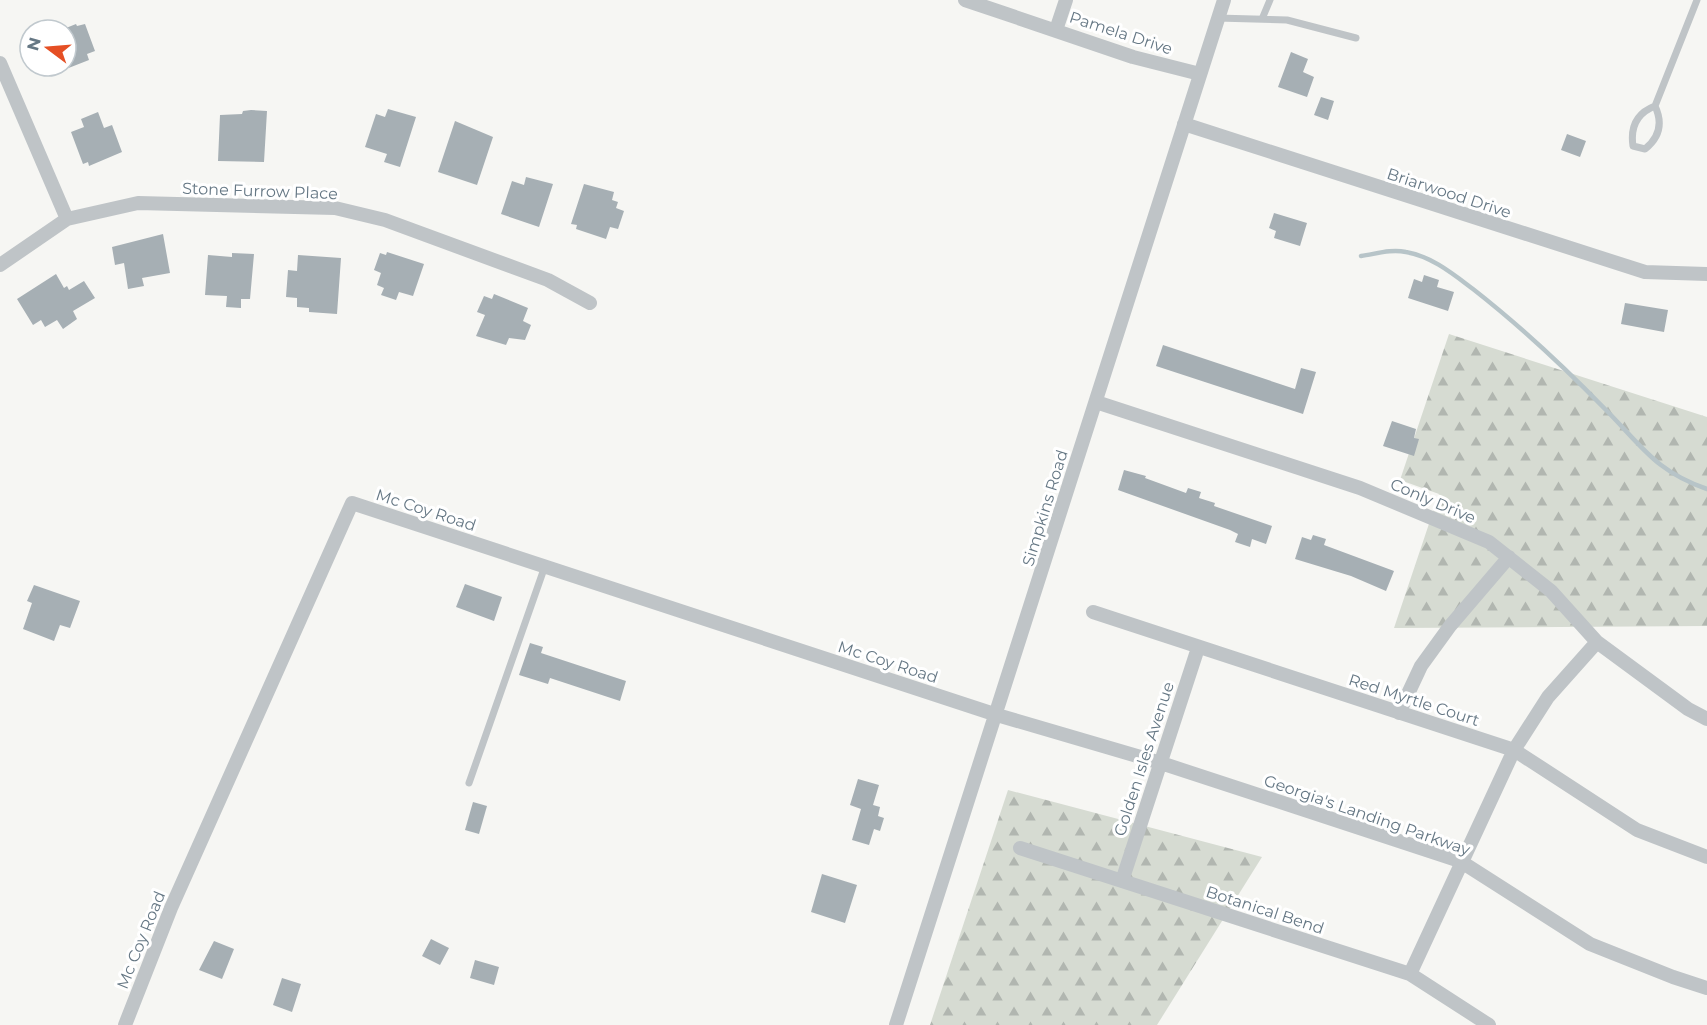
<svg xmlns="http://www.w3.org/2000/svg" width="1707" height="1025" font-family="Montserrat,sans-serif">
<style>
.forest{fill:url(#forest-firs)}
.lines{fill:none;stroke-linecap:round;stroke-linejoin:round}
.stream{stroke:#b7c4c8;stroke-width:4.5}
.building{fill:#a6afb4}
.lane{stroke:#bfc4c7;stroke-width:7}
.street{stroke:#bfc4c7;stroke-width:14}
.labels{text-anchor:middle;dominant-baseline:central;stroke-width:6;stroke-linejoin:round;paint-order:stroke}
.street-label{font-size:16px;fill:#657784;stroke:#fff}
</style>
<defs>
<pattern id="forest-firs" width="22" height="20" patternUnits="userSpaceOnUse" patternTransform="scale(1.5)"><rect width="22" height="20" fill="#d6dbd2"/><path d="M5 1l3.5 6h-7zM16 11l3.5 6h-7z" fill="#b1b6b0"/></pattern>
</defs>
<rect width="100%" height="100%" fill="#f6f6f3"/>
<path class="forest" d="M1449,334L1707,417V626L1394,628L1439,494L1400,480Z
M1008,790L1262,857L1157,1025H930Z"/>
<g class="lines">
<path class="stream" d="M1361,256C1376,254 1390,249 1406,252C1431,256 1453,274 1473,289C1519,325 1564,367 1605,409C1642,446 1655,471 1707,489"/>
</g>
<path class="building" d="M76,24L77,26L85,24L95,51L87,54L89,60L66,69V28Z
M1291,52L1308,59L1303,72L1314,77L1307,97L1278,87Z
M1321,97L1334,101L1328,120L1314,115Z
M388,109L416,117L400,167L384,162L387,154L365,147L376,114L385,117Z
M251,110L267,111L264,162L218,161L220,115L242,114L243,111Z
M98,112L104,128L112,125L122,152L89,166L88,162L83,164L71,132L84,127L81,119Z
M455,121L493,137L477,185L438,172Z
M1567,134L1586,141L1580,157L1561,150Z
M526,177L553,184L539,227L501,214L512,181L524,185Z
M584,184L614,192L612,200L618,202L616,208L624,211L618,229L610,227L606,239L576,229L577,225L571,224Z
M1274,213L1307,223L1300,246L1274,238L1276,231L1269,228Z
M163,234L170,273L142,278L144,286L128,289L124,263L115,265L112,247Z
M387,252L424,264L413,296L399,292L396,300L381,295L384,288L377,285L381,273L374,270L380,253L386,255Z
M232,253L254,254L250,299H241V308L226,307L227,296L205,295L208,255L232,257Z
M298,255L341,258L337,314L309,312V308L297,307V298L286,297L288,270L297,271Z
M56,274L64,288L67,286L69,290L84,281L95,298L73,311L77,319L63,329L57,320L45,327L41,320L33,325L17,299Z
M1424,275L1439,280L1437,287L1454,292L1448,311L1408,298L1414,279L1422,282Z
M494,294L528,308L523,321L531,325L525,340L509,338L506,345L476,336L485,315L477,312L484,296L492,299Z
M1625,303L1668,310L1664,332L1621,324Z
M1163,345L1295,389L1301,368L1316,372L1303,414L1156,366Z
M1392,421L1416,429L1414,438L1419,439L1414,456L1383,446Z
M1124,470L1146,476L1145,478L1186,493L1188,488L1201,492L1199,498L1215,503L1214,506L1272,526L1266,544L1252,539L1250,547L1235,542L1238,534L1230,530L1118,490Z
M1313,535L1326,539L1324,545L1394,571L1386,591L1351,576L1295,559L1302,537L1311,540Z
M465,584L502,597L494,621L456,607Z
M34,585L80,601L70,628L60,625L54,641L23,629L32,603L27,601Z
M530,643L543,647L541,653L626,681L620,701L550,678L548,684L519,675Z
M858,779L879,785L873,805L880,807L878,816L884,818L880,831L874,829L869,845L852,840L861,809L850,805Z
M473,802L487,806L479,834L465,830Z
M822,874L857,885L845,923L811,912Z
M431,939L449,948L440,965L422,956Z
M214,941L234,949L222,979L199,970Z
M475,960L499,967L494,985L470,978Z
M282,978L301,984L292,1012L273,1005Z"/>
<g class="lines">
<path class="lane" d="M1217,18L1287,20L1356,38
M1262,19L1270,0
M1655,106C1663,123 1660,137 1645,149L1633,146C1630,126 1637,113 1655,106L1697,0
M469,783L545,566"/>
<path class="street" d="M965,0L1133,57L1200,74
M1056,30L1066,0
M0,63L67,219
M1184,124L1645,272L1707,274
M0,265L67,219L138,203L335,208L385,220L548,280L590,303
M1096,402L1360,488L1489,542L1551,591L1597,642L1688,709L1707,719
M1093,612L1514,750L1637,830L1707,857
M1399,713L1421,666L1450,626L1509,557
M1020,848L1410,974L1489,1025
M1122,881L1198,648
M1410,974L1514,750L1548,697L1597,642
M125,1025L171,908L352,503L997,715L1161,763L1460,861L1590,944L1673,977L1707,988
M896,1025L1224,0"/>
</g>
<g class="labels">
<g class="street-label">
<text transform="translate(1121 33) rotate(18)">Pamela Drive</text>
<text transform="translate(260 191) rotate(2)">Stone Furrow Place</text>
<text transform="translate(1449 193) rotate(18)">Briarwood Drive</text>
<text transform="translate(1433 501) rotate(23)">Conly Drive</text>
<text transform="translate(1045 508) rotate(-73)">Simpkins Road</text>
<text transform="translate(426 510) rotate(18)">Mc Coy Road</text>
<text transform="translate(888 662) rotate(18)">Mc Coy Road</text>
<text transform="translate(1414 700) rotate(18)">Red Myrtle Court</text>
<text transform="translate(1144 759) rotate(-72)">Golden Isles Avenue</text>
<text transform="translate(1367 815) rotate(19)">Georgia's Landing Parkway</text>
<text transform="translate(1265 910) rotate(18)">Botanical Bend</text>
<text transform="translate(141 940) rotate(-68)">Mc Coy Road</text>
</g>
</g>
<g transform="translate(48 48) rotate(286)"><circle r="28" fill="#ffffff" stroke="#c1c9ce" stroke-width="1.5"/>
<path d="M0-4.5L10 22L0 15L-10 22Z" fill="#e54f24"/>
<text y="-9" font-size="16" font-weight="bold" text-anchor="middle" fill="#657784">N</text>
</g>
</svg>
